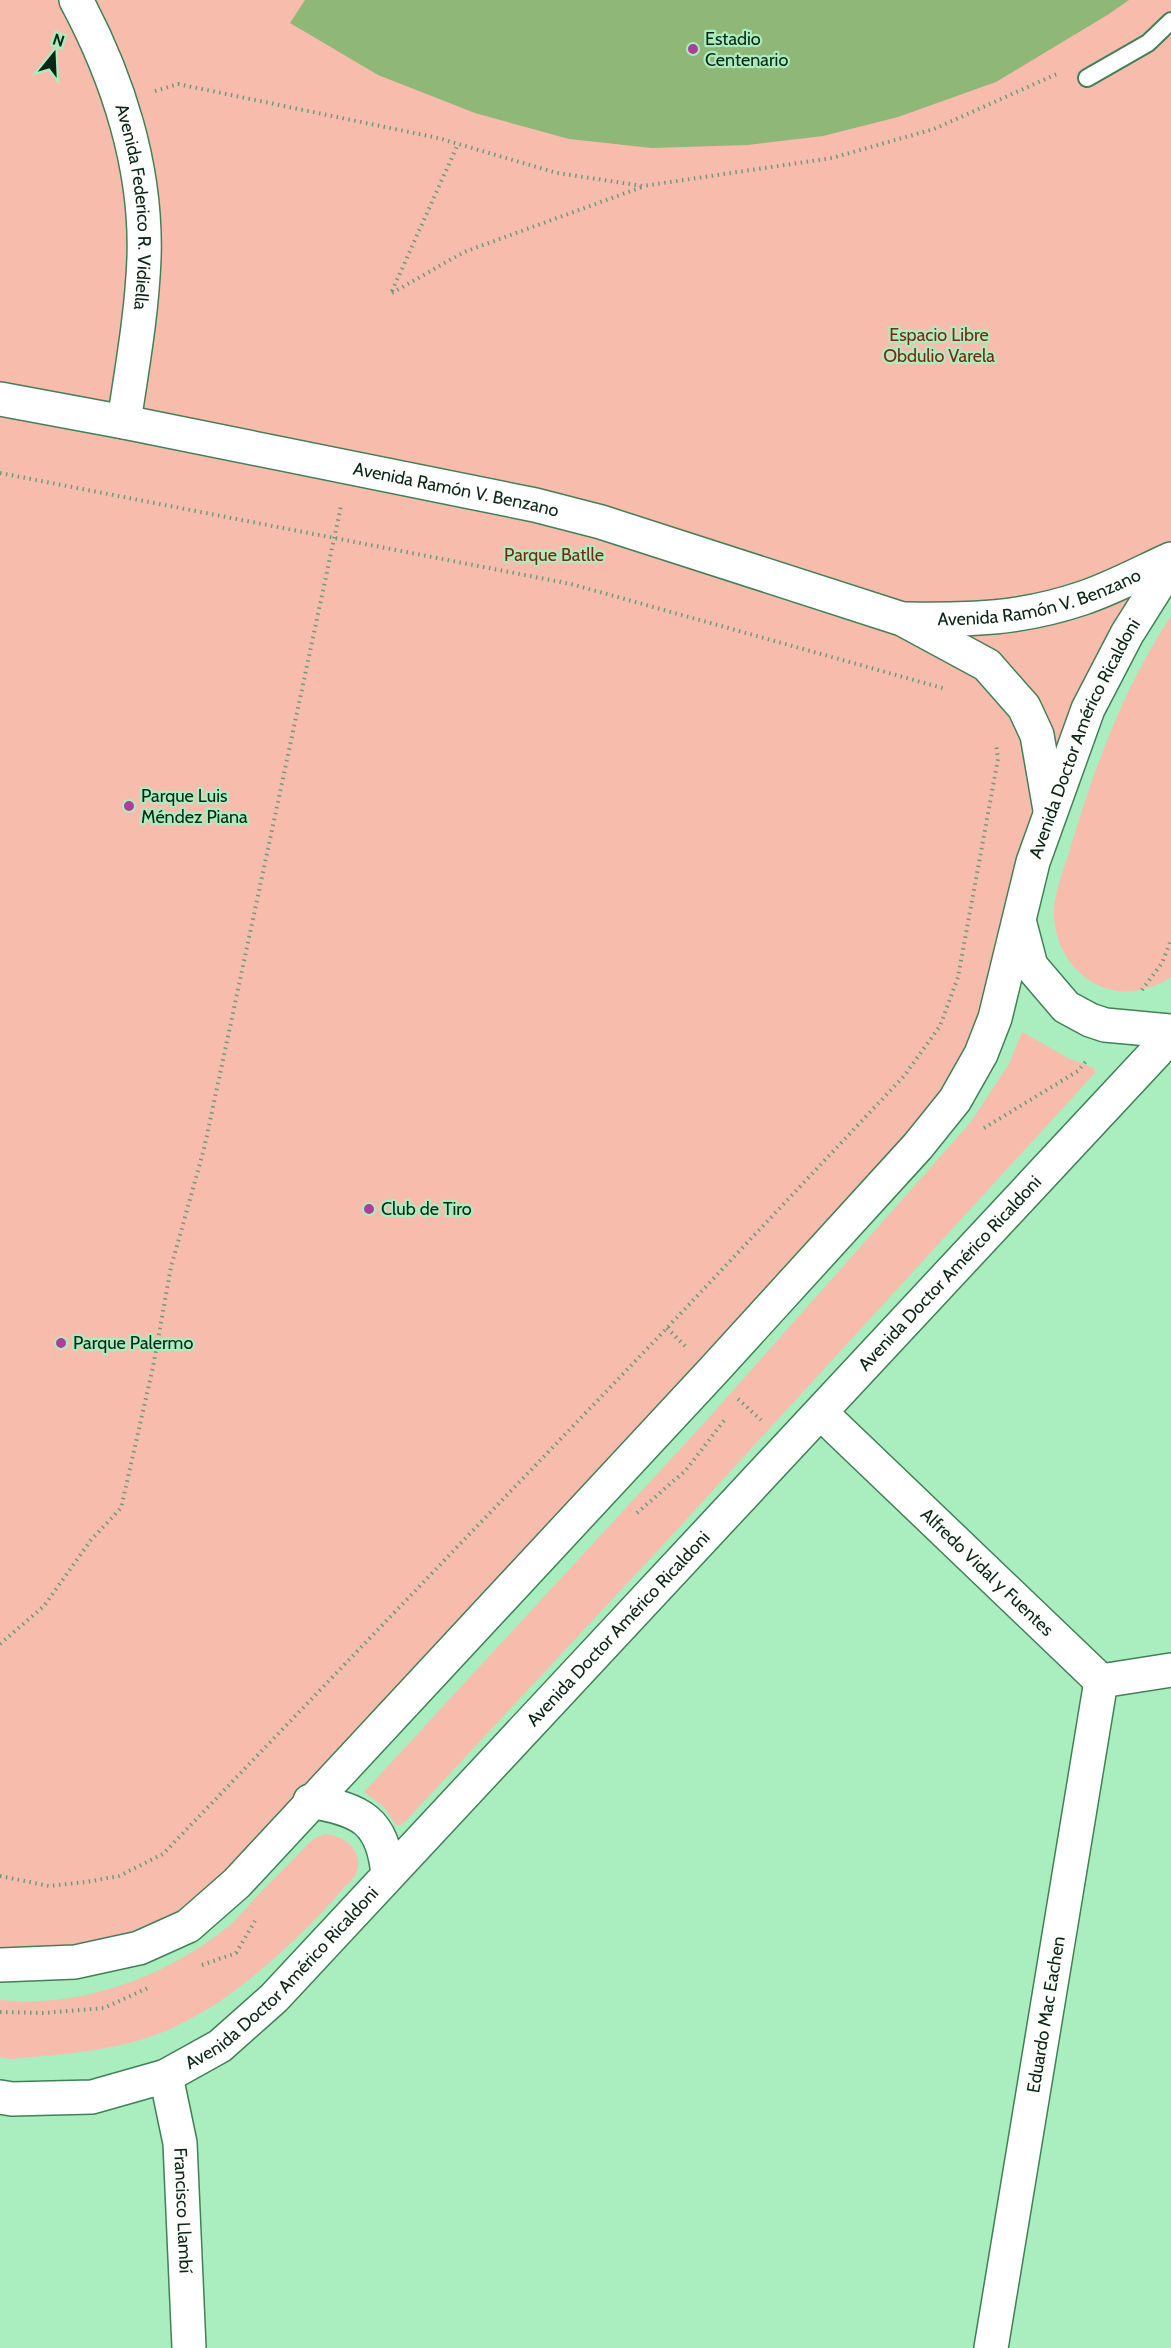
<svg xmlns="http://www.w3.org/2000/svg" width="1171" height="2348" font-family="Cabin,sans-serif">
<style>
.green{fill:#f8bcad}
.building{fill:#8fb777}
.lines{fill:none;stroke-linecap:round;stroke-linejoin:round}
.lane-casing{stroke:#408057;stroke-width:20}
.street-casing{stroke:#408057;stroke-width:36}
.secondary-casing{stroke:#408057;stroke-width:36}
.path{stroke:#699c7a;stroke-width:4;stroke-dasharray:1.5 4.5;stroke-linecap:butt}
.lane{stroke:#fff;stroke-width:16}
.street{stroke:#fff;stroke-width:33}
.secondary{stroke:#fff;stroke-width:33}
.poi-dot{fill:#ad3f9c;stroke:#aaedbf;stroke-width:2}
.labels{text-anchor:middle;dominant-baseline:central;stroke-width:4.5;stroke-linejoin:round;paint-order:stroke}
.poi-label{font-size:18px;fill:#0b2615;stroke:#aaedbf;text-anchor:start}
.street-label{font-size:18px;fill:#0b2615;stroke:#aaedbf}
.park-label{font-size:18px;fill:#80250f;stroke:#aaedbf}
</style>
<rect width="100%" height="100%" fill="#aaedbf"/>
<path class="green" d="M0,0H1171V564L1127,634L981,1054L188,1926L0,1965Z
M1171,616V977C1149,992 1118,997 1094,983C1070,970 1055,943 1054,916C1053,894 1064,870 1070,849C1094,768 1124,687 1171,616Z
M1022,1032L1070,1059L1094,1068L1095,1073L662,1546L402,1825H396L384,1807L364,1792L706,1421L970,1123L1009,1064Z
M325,1834C345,1836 365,1851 356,1874C353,1880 345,1886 341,1891C309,1929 257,1977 216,2004C201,2013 184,2023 168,2030C118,2051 64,2054 11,2059L0,2057V2000C81,2009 168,1976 230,1925C239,1917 247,1907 255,1898C274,1879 293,1859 313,1839Z"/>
<path class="building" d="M305,0H1129L1109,14L996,82L898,117L823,136L748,145L652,148L569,139L475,113L378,75L290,23Z"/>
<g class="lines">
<defs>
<path id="lane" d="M1087,78L1148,43L1171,21"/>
<g id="street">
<path id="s1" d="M821,1413L1101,1681"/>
<path d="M1101,1681L1171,1670"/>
<path id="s2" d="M166,2076L180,2143L189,2348"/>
<path id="s3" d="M991,2348L1101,1681"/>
</g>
<g id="secondary">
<path id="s4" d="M76,0C118,78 147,168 144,258C142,313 132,368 124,422"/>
<path id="s5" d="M0,399L124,422L535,505L601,522L902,619L987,665L1024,707L1037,735L1050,810"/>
<path id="s6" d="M907,619C972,620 1021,619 1083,598C1113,588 1142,572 1171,559"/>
<path d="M1020,924L1031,966L1066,1007L1090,1020L1105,1025L1171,1031"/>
<path d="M310,1801C361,1810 383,1820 388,1875"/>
<path id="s7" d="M0,1965L75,1962L139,1948L188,1926L237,1883L712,1372L918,1146L955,1100L981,1054L995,1018L1033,862L1088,709L1127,634L1171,564"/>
<path id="s8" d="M0,2097L12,2099L92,2097L166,2076L220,2046L274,1998L1171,1036"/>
</g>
</defs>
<use href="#lane" class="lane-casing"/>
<use href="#street" class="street-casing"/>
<use href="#secondary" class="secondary-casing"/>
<path class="path" d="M155,91L178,84L438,138L557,173L643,186L832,158L934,129L1059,73
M392,291L458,144
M392,293L464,252L642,187
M0,473L571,584L946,689
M1142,990L1162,963L1171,940
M984,1128L1078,1071L1087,1060
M667,1328L686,1347
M738,1399L761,1420
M637,1513L686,1470L726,1418
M0,1644L44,1606L91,1540L121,1508L153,1367L171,1267L204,1149L341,506
M0,1876L49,1886L86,1882L119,1876L163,1854L667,1328L904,1076L940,1026L958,977L998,759L996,744
M202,1965L236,1953L255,1921
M0,2012L44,2013L104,2008L150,1987"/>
<use href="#lane" class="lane"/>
<use href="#street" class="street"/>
<use href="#secondary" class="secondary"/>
</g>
<g class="poi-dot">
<circle cx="693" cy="49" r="6"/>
<circle cx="129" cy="806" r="6"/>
<circle cx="369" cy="1209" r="6"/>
<circle cx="61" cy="1343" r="6"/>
</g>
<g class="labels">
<g class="poi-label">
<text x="705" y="39">Estadio<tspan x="705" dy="21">Centenario</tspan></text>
<text x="141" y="796">Parque Luis<tspan x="141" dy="21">Méndez Piana</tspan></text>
<text x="381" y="1209">Club de Tiro</text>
<text x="73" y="1343">Parque Palermo</text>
</g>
<g class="street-label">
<text stroke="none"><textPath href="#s4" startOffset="218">Avenida Federico R. Vidiella</textPath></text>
<text stroke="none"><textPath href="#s5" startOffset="465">Avenida Ramón V. Benzano</textPath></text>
<text stroke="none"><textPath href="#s6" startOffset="135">Avenida Ramón V. Benzano</textPath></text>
<text stroke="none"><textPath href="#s7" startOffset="1708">Avenida Doctor Américo Ricaldoni</textPath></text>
<text stroke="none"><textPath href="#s8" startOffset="1294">Avenida Doctor Américo Ricaldoni</textPath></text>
<text stroke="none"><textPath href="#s1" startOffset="230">Alfredo Vidal y Fuentes</textPath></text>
<text stroke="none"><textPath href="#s8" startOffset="808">Avenida Doctor Américo Ricaldoni</textPath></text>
<text stroke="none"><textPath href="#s8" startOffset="322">Avenida Doctor Américo Ricaldoni</textPath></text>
<text stroke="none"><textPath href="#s3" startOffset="338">Eduardo Mac Eachen</textPath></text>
<text stroke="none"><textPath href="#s2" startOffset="136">Francisco Llambí</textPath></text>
</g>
<g class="park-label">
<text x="939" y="335">Espacio Libre<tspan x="939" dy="21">Obdulio Varela</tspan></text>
<text x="554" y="555">Parque Batlle</text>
</g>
</g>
<g transform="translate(54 54) rotate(18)" stroke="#aaedbf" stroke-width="4.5" paint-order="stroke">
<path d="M0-4.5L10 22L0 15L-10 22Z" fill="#0b2615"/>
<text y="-9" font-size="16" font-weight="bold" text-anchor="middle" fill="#0b2615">N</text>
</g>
</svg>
